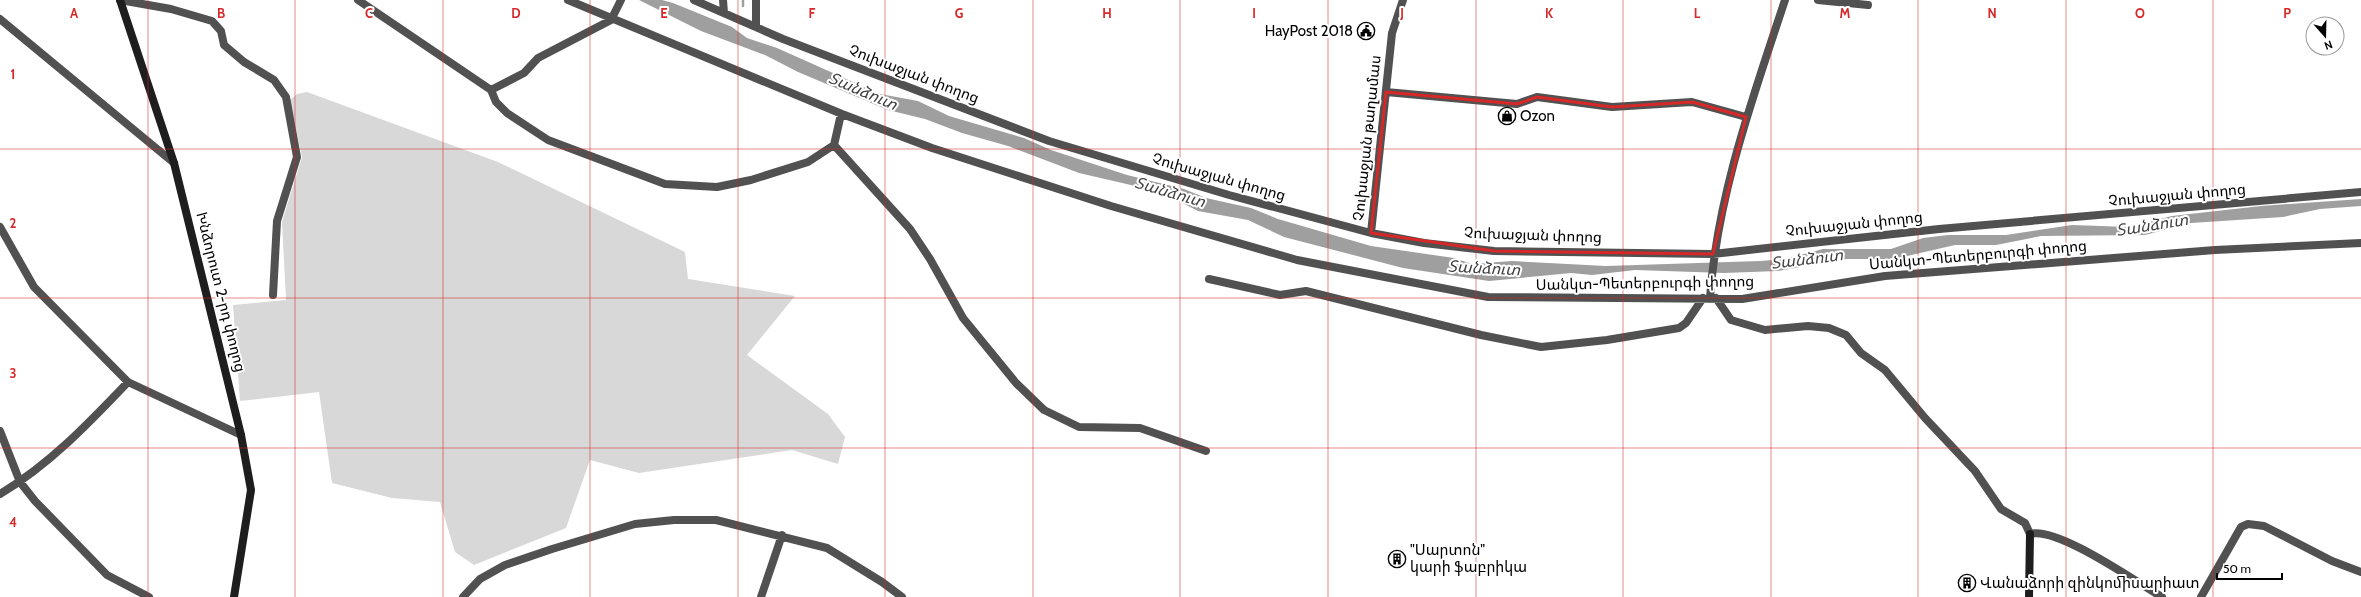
<svg xmlns="http://www.w3.org/2000/svg" width="2361" height="597" font-family="Cabin,'Noto Sans Armenian',sans-serif">
<style>
.green{fill:#d8d8d8}
.water{fill:#9f9f9f}
.lines{fill:none;stroke-linecap:round;stroke-linejoin:round}
.stream{stroke:#9f9f9f;stroke-width:2.5}
.street{stroke:#515151;stroke-width:8}
.secondary{stroke:#1e1e1e;stroke-width:8}
.marked{fill:none;stroke:#d62828;stroke-width:3;stroke-linejoin:round}
.grid{fill:none;stroke:#d62828;stroke-width:1;stroke-opacity:0.55}
.labels{text-anchor:middle;dominant-baseline:central;stroke-width:4;stroke-linejoin:round;paint-order:stroke}
.poi-label{font-size:15px;fill:#000;stroke:#fff;text-anchor:start}
.street-label{font-size:15px;fill:#000;stroke:#fff}
.water-label{font-size:16px;font-style:italic;fill:#404040;stroke:#fff}
.grid-label{font-size:13px;text-anchor:middle;font-weight:bold;fill:#d62828;stroke:#fff;stroke-width:4;stroke-linejoin:round;paint-order:stroke}
</style>
<rect width="100%" height="100%" fill="#fff"/>
<path class="green" d="M307,92L498,162L685,252L688,279L795,296L747,355L828,414L845,437L838,464L792,450L639,473L590,460L566,528L474,565L455,552L440,502L392,498L332,483L319,392L240,401L233,305L286,300L282,222L302,157L290,100L297,94Z"/>
<path class="water" d="M639,0H662L673,3L732,27L747,38L777,48L880,94L918,101L949,116L1024,138L1051,150L1127,175L1184,189L1206,198L1251,208L1278,219L1371,246L1454,258L1472,264L1512,261L1606,266L1760,261L1785,259L1823,249H1891L1923,238L1948,235H2006L2072,225L2129,227L2172,216L2261,206L2361,199V206L2320,209L2283,217L2191,223L2145,235L2041,236L1996,245H1955L1894,259H1846L1778,271L1724,273L1635,270L1592,275L1571,273L1489,281L1403,268L1284,237L1248,220L1198,211L1161,192L1079,173L1008,146L962,133L925,119L888,110L798,72L765,55L701,31Z"/>
<g class="lines">
<path class="stream" d="M743,6V0"/>
<path class="street" d="M120,0L171,9L212,21L221,31L224,45L244,62L274,80L286,97L297,157L277,221L273,295
M358,0L491,90L524,73L538,58L611,20L621,0
M568,0L842,114L932,148L1111,206L1297,260L1488,297L1742,299L1885,276L2215,250L2361,243
M694,0L783,39L1049,141L1229,195L1371,233L1424,243L1494,251L1713,254L1939,229L2361,192
M723,0L724,13
M1818,0L1868,5
M0,19L174,163
M756,27V0
M491,90L496,102L507,113L548,140L665,184L717,187L751,180L808,162L834,145L841,114
M1386,92L1517,104L1537,97L1612,107L1692,102L1746,117
M834,145L910,229L930,259L963,318L1016,383L1044,410L1079,427L1140,428L1206,451
M0,227L34,287L128,382L241,435
M1371,233L1392,33L1403,0
M1209,279L1280,295L1306,291L1481,335L1541,347L1607,340L1679,328L1686,323L1703,298
M1710,298C1717,196 1753,97 1785,0
M1716,298L1731,320L1765,330L1808,326L1829,328L1846,335L1861,353L1885,370L1925,418L1975,471L2001,509L2025,523L2030,534C2057,526 2136,582 2162,597
M0,431L20,482L35,501L107,575L149,597
M0,494C49,465 89,423 128,382
M463,597L480,579L505,565L552,549L635,524L674,520H716L827,548L882,582L902,597
M761,597L782,535
M2201,597L2241,527L2248,524L2264,526L2332,561L2361,572"/>
<path class="secondary" d="M120,0L174,163L241,435L251,490L234,597
M2029,597L2030,534"/>
</g>
<path class="marked" d="M1386,92L1517,104L1537,97L1612,107L1692,102L1746,117L1713,254L1494,251L1371,233Z"/>
<path class="grid" d="M148,0V597M295,0V597M443,0V597M590,0V597M738,0V597M885,0V597M1033,0V597M1180,0V597M1328,0V597M1476,0V597M1623,0V597M1771,0V597M1918,0V597M2066,0V597M2213,0V597M0,149H2361M0,298H2361M0,448H2361"/>
<defs>
<symbol id="civic-ring" viewBox="-11 -11 22 22"><circle r="9.5" fill="#fff" stroke="#000" stroke-width="1.5"/><path d="M-.6-6.5H3V-4.5H.6V-3L4-1V1h2V6H-6V1h2V-1L-.6-3ZM-1.2 2.5V6h2.4V2.5Z" fill="#000"/></symbol>
<symbol id="shop-ring" viewBox="-11 -11 22 22"><circle r="9.5" fill="#fff" stroke="#000" stroke-width="1.5"/><path d="M-5-2.5h2.3a2.7 3.5 0 0 1 5.4 0H5L5.5 6h-11ZM-1.5-2.5h3a1.5 2.3 0 0 0-3 0Z" fill="#000"/></symbol>
<symbol id="building-ring" viewBox="-11 -11 22 22"><circle r="9.5" fill="#fff" stroke="#000" stroke-width="1.5"/><path d="M-4-6H4V6H1V3H-1V6H-4ZM-2.5-4.3h1.7v1.8h-1.7ZM.8-4.3h1.7v1.8H.8ZM-2.5-1h1.7V.8h-1.7ZM.8-1h1.7V.8H.8Z" fill="#000"/></symbol>
</defs>
<g fill-rule="evenodd">
<use href="#civic-ring" x="1356" y="21" width="20" height="20"/>
<use href="#shop-ring" x="1497" y="106" width="20" height="20"/>
<use href="#building-ring" x="1387" y="549" width="20" height="20"/>
<use href="#building-ring" x="1957" y="573" width="20" height="20"/>
</g>
<g class="labels">
<g class="poi-label">
<text x="1353" y="31" text-anchor="end">HayPost 2018</text>
<text x="1520" y="116">Ozon</text>
<text x="1410" y="550">"Սարտոն"<tspan x="1410" dy="17">կարի ֆաբրիկա</tspan></text>
<text x="1980" y="583">Վանաձորի զինկոմիսարիատ</text>
</g>
<g class="street-label">
<text transform="translate(914 74) rotate(21)">Չուխաջյան փողոց</text>
<text transform="translate(1367 138) rotate(-84)">Չուխաջյան թաղամաս</text>
<text transform="translate(1219 177) rotate(16)">Չուխաջյան փողոց</text>
<text transform="translate(2177 195) rotate(-5)">Չուխաջյան փողոց</text>
<text transform="translate(1854 224) rotate(-6)">Չուխաջյան փողոց</text>
<text transform="translate(1533 235) rotate(2)">Չուխաջյան փողոց</text>
<text transform="translate(1978 255) rotate(-5)">Սանկտ-Պետերբուրգի փողոց</text>
<text transform="translate(1645 283) rotate(-1)">Սանկտ-Պետերբուրգի փողոց</text>
<text transform="translate(221 292) rotate(76)">Խնձորուտ 2-րդ փողոց</text>
</g>
<g class="water-label">
<text transform="translate(863 91) rotate(23)">Տանձուտ</text>
<text transform="translate(1170 192) rotate(16)">Տանձուտ</text>
<text transform="translate(2152 225) rotate(-9)">Տանձուտ</text>
<text transform="translate(1807 259) rotate(-7)">Տանձուտ</text>
<text transform="translate(1484 268) rotate(3)">Տանձուտ</text>
</g>
</g>
<g class="grid-label">
<text x="74" y="18">A</text>
<text x="221" y="18">B</text>
<text x="369" y="18">C</text>
<text x="516" y="18">D</text>
<text x="664" y="18">E</text>
<text x="812" y="18">F</text>
<text x="959" y="18">G</text>
<text x="1107" y="18">H</text>
<text x="1254" y="18">I</text>
<text x="1402" y="18">J</text>
<text x="1549" y="18">K</text>
<text x="1697" y="18">L</text>
<text x="1845" y="18">M</text>
<text x="1992" y="18">N</text>
<text x="2140" y="18">O</text>
<text x="2287" y="18">P</text>
<text x="13" y="79">1</text>
<text x="13" y="228">2</text>
<text x="13" y="378">3</text>
<text x="13" y="527">4</text>
</g>
<g transform="translate(2325 36) rotate(160)"><circle r="19" fill="#ffffff" stroke="#999999"/>
<path d="M0-3L7 15L0 10L-7 15Z" fill="#000000"/>
<text y="-6" font-size="11" font-weight="bold" text-anchor="middle" fill="#000000">N</text>
</g>
<path d="M2217 573v6h65v-6" fill="none" stroke="#000000" stroke-width="2"/>
<text x="2223" y="573" font-size="12" fill="#000000" stroke="#ffffff" stroke-width="3" paint-order="stroke">50 m</text>
</svg>
